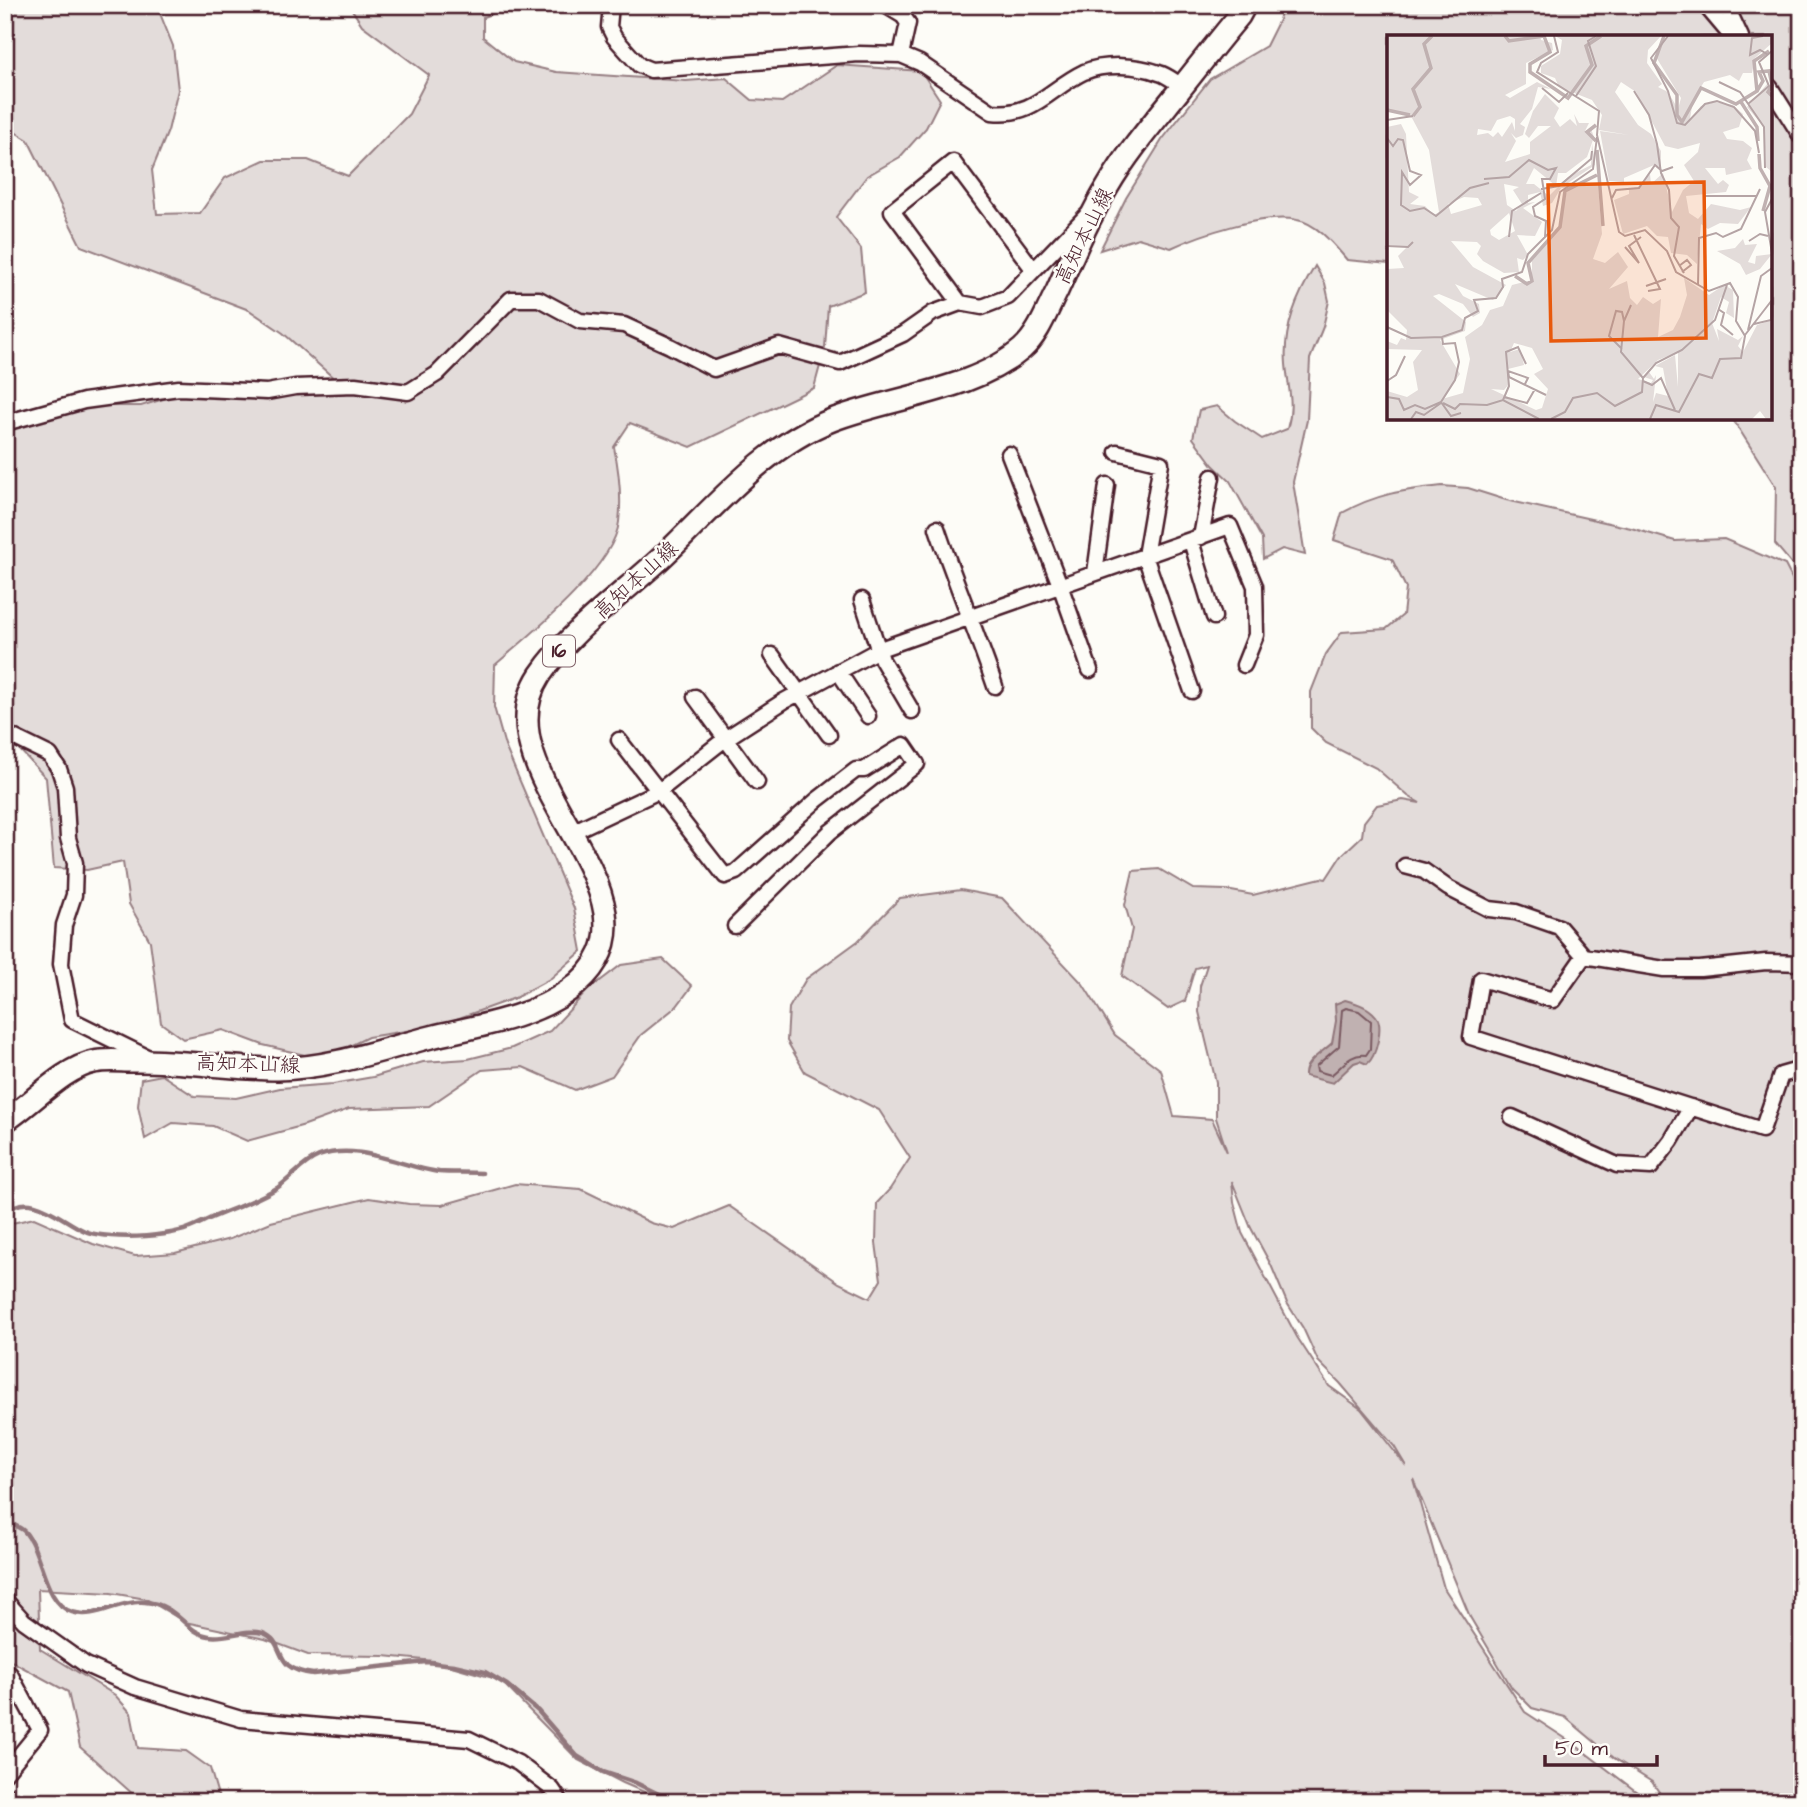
<svg xmlns="http://www.w3.org/2000/svg" width="1807" height="1807" font-family="'Architects Daughter','Klee One',sans-serif">
<style>
.green{fill:#e3dcda;stroke:#967e82;stroke-width:2;fill-rule:evenodd}
.water{fill:#c0b1b1;stroke:#91777b;stroke-width:2}
.lines{fill:none;stroke-linecap:round;stroke-linejoin:round}
.shore{stroke:#795961;stroke-width:2}
.stream{stroke:#91777b;stroke-width:4.5}
.street-casing{stroke:#4a1f2b;stroke-width:19}
.primary-casing{stroke:#4a1f2b;stroke-width:26}
.street{stroke:#fdfcf7;stroke-width:14}
.primary{stroke:#fdfcf7;stroke-width:21}
.labels{text-anchor:middle;dominant-baseline:central;stroke-width:5;stroke-linejoin:round;paint-order:stroke}
.shield{fill:#fdfcf7;stroke:#806168;stroke-width:2}
.shield-label{font-size:19px;font-weight:bold;fill:#4a1f2b}
.street-label{font-size:21px;fill:#4a1f2b;stroke:#fdfcf7}
.inset-river{fill:none;stroke:#c0b1b1;stroke-width:3.5}
.inset-road{fill:none;stroke:#b5a4a5;stroke-width:2}
.view{fill:#e8590c;fill-opacity:0.15;stroke:#e8590c;stroke-width:3.5}
.inset-edge{fill:none;stroke:#4a1f2b;stroke-width:3.5}
</style>
<rect width="100%" height="100%" fill="#fdfcf7"/>
<filter id="ink" filterUnits="userSpaceOnUse"><feTurbulence type="fractalNoise" baseFrequency=".0143" numOctaves="2"/><feDisplacementMap in="SourceGraphic" scale="14" xChannelSelector="R" yChannelSelector="G"/><feConvolveMatrix kernelMatrix="1 2 1 2 8 2 1 2 1" color-interpolation-filters="sRGB"/></filter>
<g filter="url(#ink)">
<path class="green" d="M5,5L157,6L173,46L178,90L168,131L152,170L157,214L200,213L225,178L264,160H308L348,176L409,114L429,75L362,25L349,5H515L483,17V37L514,62L556,72L686,81L726,78L752,100L782,102L837,65L921,71L940,100L926,128L900,157L867,176L836,217L861,249L865,292L828,306L825,347L814,388L691,447L630,423L614,447C619,471 622,496 619,522C614,567 530,635 495,665L494,707L505,746L574,908L582,951L550,979L515,998L437,1026L368,1037L331,1055L313,1057L263,1045L223,1030L183,1039L161,1023L150,941L129,904L123,862L87,870L54,868L46,778L5,734V413L38,406H141L183,393L337,381L283,333L249,310L81,246L28,140L5,126Z
M1283,5H1802V576L1775,544L1776,487L1732,418H1770V37H1389V264L1347,260C1335,246 1317,223 1297,220C1264,213 1201,234 1171,248L1138,238L1100,250L1126,198L1162,140L1210,79L1266,46L1279,20Z
M1315,266L1325,283L1329,301L1323,327L1310,359L1307,420L1293,482L1305,555L1282,549L1263,559L1262,539L1230,481L1213,465L1193,438L1199,410L1217,406L1235,421L1262,439L1287,429C1295,404 1288,389 1286,364C1283,328 1297,296 1315,266Z
M1442,486L1468,488L1506,500L1631,528L1675,541L1724,539L1785,565L1802,598V1802H1666L1652,1782L1614,1758L1565,1717L1532,1708L1512,1688L1470,1617L1413,1479L1444,1588L1525,1712L1574,1744L1650,1802H667L623,1783L578,1760L500,1680L434,1661L384,1656L308,1655L265,1639L185,1622L146,1599L111,1593L38,1589L40,1649L115,1695L131,1713L138,1748L186,1751L210,1768L220,1802H128L134,1795L80,1747L68,1692L11,1661L5,1650V1229L8,1224L34,1218L93,1244L135,1256L175,1253L230,1239L271,1222L369,1198L409,1204L442,1205L515,1184L581,1189L651,1223L674,1229L729,1206L839,1283L870,1298L881,1280L876,1243L877,1203L890,1189L910,1158L879,1110L805,1072L787,1041L789,1008L806,979L858,941L900,898L961,890L1002,898L1083,984L1115,1035L1161,1070L1174,1116L1212,1119L1227,1152L1216,1118V1082L1199,1012L1200,986L1207,965L1195,968L1185,1001L1168,1009L1122,976L1132,929L1125,905L1133,871L1159,869L1193,889L1226,890L1253,895L1321,878L1326,879L1341,856L1362,836L1364,822L1377,805L1403,800L1420,803L1408,796L1376,768L1326,743L1311,728V692L1326,654L1342,632L1386,629L1403,615L1406,588L1392,559L1334,540L1342,513C1376,494 1403,490 1442,486ZM1232,1181L1251,1228L1271,1265L1287,1303L1303,1328L1318,1361L1340,1383L1394,1446L1406,1466L1361,1409L1329,1386L1297,1337L1242,1233L1234,1202Z
M663,959L692,986L677,1006L641,1035L612,1076L575,1090L523,1067L482,1070L429,1106L349,1109L305,1125L247,1141L213,1126L173,1123L145,1139L138,1106L141,1079L162,1075L194,1096L236,1098L280,1088L333,1084L373,1077L423,1062L468,1059L512,1048L550,1031L587,991L621,965Z"/>
<path class="water" d="M1345,1000C1356,1003 1368,1006 1376,1016C1384,1026 1376,1057 1367,1064L1360,1061L1354,1063L1333,1083L1305,1076C1304,1061 1322,1053 1332,1043L1336,1021L1335,1004Z"/>
<g class="lines">
<path class="shore" d="M1346,1008L1359,1011L1371,1021L1370,1049L1366,1055C1350,1053 1343,1066 1331,1075L1317,1071L1316,1066L1339,1046L1342,1010Z"/>
<path class="stream" d="M5,1213C30,1188 60,1220 85,1231C93,1235 103,1235 111,1236C132,1238 160,1236 180,1231C190,1229 200,1223 209,1219C232,1209 256,1201 277,1188C292,1178 302,1163 319,1156C359,1142 401,1167 439,1172C453,1173 468,1172 482,1173
M5,1521C11,1524 20,1527 24,1531C43,1552 43,1603 72,1612C96,1620 118,1600 145,1602C178,1604 185,1633 209,1636C227,1639 245,1628 263,1633C280,1639 277,1655 288,1665C295,1671 305,1673 313,1674L426,1662L454,1665L485,1672L507,1685L538,1711L577,1756L603,1772L636,1783L675,1802"/>
<defs>
<path id="street" d="M611,5L609,27L614,37L639,65L651,70L859,54L901,55L920,63L992,112C1034,117 1050,88 1084,72C1105,63 1137,65 1159,73C1167,75 1175,82 1182,86
M885,5L903,16L908,23L901,55
M1705,5L1732,37
M1726,5L1741,37
M1770,87L1802,138
M960,303L892,211L953,162L1033,269
M5,423L84,401L179,388L267,392L295,387L355,385L408,392L437,374L511,299H539L580,321L624,325L670,346L714,369L779,346L840,363L903,334L933,313L960,303L982,307L1008,297L1086,216
M1117,452L1161,463L1145,556L1192,691
M1009,454L1060,585L1090,670
M937,528C955,582 977,633 995,686
M1201,537L1212,477
M1191,541L1214,617
M1095,573L1107,485
M862,600L882,660L912,711
M772,655L829,735
M838,671L868,716
M695,697L757,782
M5,733L50,755L59,769L65,787L68,838L75,863L74,895L64,925L61,964L72,1020L149,1058
M619,740L725,876L736,872L817,800L856,770H864L904,745L917,764L830,832L735,926
M572,832L659,791L725,739L784,701L880,649L1230,526L1255,586L1256,635L1244,665
M1405,866L1424,871L1448,888L1489,909L1516,912L1559,927L1584,956L1664,969H1700L1766,962L1802,963
M1584,956L1553,1000L1481,979L1471,1037L1762,1130L1781,1075L1802,1069
M1512,1117L1617,1165L1651,1167L1671,1141L1691,1107
M5,1600L24,1621L86,1665L135,1687L241,1719L469,1739L518,1763L552,1789L561,1802
M5,1672L10,1674L40,1730L5,1773
M5,1793L7,1802"/>
<path id="primary" d="M5,1121C32,1104 63,1068 94,1062C106,1059 120,1061 133,1061C181,1060 230,1069 278,1069C330,1068 381,1050 431,1037C476,1026 530,1019 568,991C690,903 473,777 540,675C568,633 621,595 659,560C712,511 762,447 832,420C891,397 973,391 1022,349C1039,334 1047,310 1057,291C1073,255 1088,219 1108,186C1128,152 1153,123 1178,92C1198,67 1218,41 1239,16L1245,5"/>
</defs>
<use href="#street" class="street-casing"/>
<use href="#primary" class="primary-casing"/>
<use href="#street" class="street"/>
<use href="#primary" class="primary"/>
</g>
</g>
<g class="labels">
<rect class="shield" x="543" y="635.5" width="32" height="31" rx="5"/>
<g class="shield-label">
<text x="559" y="651">16</text>
</g>
<g class="street-label">
<text transform="translate(1084 236) rotate(-64)">高知本山線</text>
<text transform="translate(636 580) rotate(-42)">高知本山線</text>
<text transform="translate(248 1064) rotate(2)">高知本山線</text>
</g>
</g>
<g transform="translate(1387 35)">
<rect width="385" height="385" fill="#fdfcf7"/>
<path d="M0,1H153L154,5L165,8L166,15L139,28V49L118,60L123,63L150,47L164,54L151,52L145,74L133,89L138,92L136,100L129,103L124,98L129,106L118,127L143,119V107L164,91H151L142,103L138,99L146,76L158,59L172,73L167,83L173,92L183,84L190,91L187,79L192,88H202L198,96L204,94L207,102L200,122L179,138H171L169,151L147,133L139,149H147L162,161L181,142L204,130L205,108L208,130L181,148L211,150L215,199L206,224L218,228L231,217L241,232L222,254L240,246L243,263L250,270L256,262L266,269L274,264L271,302L286,295L293,282L300,260L297,243L322,260L337,250L346,255L347,283L339,278L342,267L334,262L325,288L332,306L330,294L351,305L356,301L351,311L356,317L370,290L385,285V384H379L373,376L365,384H0V356L20,362L31,355L26,327L35,315L0,314V306L10,310L14,303L19,305L20,295L0,275V234L17,233L11,221L20,212L0,210V92L14,89L19,99L22,157L32,162L23,169L38,171L47,180L52,177L42,115L25,83L0,74ZM123,81L128,84V96L125,87L115,102L111,97L106,102L101,98L90,100L91,94L104,96L110,85ZM117,149L132,152L126,155L135,169L129,176L120,170ZM174,153H180L173,193L145,226V245L125,250L116,271L103,275L95,290L78,302L83,324L76,358L55,364L73,339L53,305L78,296L79,287L46,261L52,259L76,269L86,282L93,278L92,269L76,261L68,249L106,265L119,250L86,232L64,206L90,207L94,211L90,219L96,226L117,238L132,237L130,223L136,225L141,220L130,200L148,201L155,187L136,173L148,167L141,168V160L153,157L156,171L165,168ZM77,162L91,163L95,170L64,179L61,169ZM122,178L128,196L112,205L104,200L103,195ZM127,308L145,313L156,334L147,339L161,354L155,373L149,375L104,354L117,355L122,349L121,334L137,330L133,314L123,317ZM291,317V352L288,320L268,331L276,333L281,361L269,358L266,367L269,340L267,344L262,337L257,342L266,345L264,348L251,344L271,325ZM168,1H274L261,15L260,28L275,49L271,52L281,57L291,74L294,63L269,22L280,1H385V8L368,23L365,38H356L352,46L343,40L317,47L306,65L303,84L314,71L328,67L346,70L356,79L352,92L336,97L340,104L356,106L365,113L360,125L365,134L339,140L338,133H318L331,149L336,145L342,150L339,157L299,161L302,178L311,184L324,169L353,175L364,172L351,189L333,188L321,194L314,189L310,229L300,220L284,218L281,202L270,201L260,191L236,199L227,165L242,159V153H250L263,139L264,149L276,138L285,177L296,155L307,146L297,130L311,117L313,108L291,114L278,111L249,57L234,47L228,57L251,90L264,99L274,116V133L267,130L237,143V147L222,146L213,96L242,100L212,95L215,80L205,65L172,52L168,43L154,38V31L173,19L175,5ZM381,48L385,67V137L379,132L377,92L360,72ZM356,204L358,210L370,209L361,227L368,229L369,221L385,219L373,234L359,240L353,229L330,216L348,213Z" fill="#e3dcda" fill-rule="evenodd"/>
<path class="inset-river" d="M118,1L122,6L157,1M157,1L163,17L143,29V37L181,63L205,30L199,11L214,1M277,1L267,28L290,60V80L295,87L314,53L349,69L370,56L367,26L382,16M370,56L376,46L372,37L382,36L385,50L381,57L385,61M354,67L370,92L371,106M0,75L23,80M26,81L33,72L26,54L44,33L37,9L45,1M209,106L200,97L209,90M210,115L216,191M372,119L373,133L383,151L376,176M128,241L140,249L145,246L141,228L173,192L178,156L210,140"/>
<path class="inset-road" d="M167,1L171,17L154,28L150,37L212,76L210,100L232,197L238,201L258,195L280,216L289,237L322,256L343,248L351,262L349,286L358,301L354,323L333,324L325,343L312,339L292,377L269,370L263,384M281,1L264,23L281,56L290,88L298,90L318,69L330,66L347,72L368,96L372,118M376,1L365,3L363,20L373,15L380,19M332,47L353,57L377,92L378,133M155,53L172,67L181,58M247,56L262,80L270,109L274,138L282,155L284,183L292,192L287,221L297,238M189,61L209,31L201,6L209,1M361,69L382,51L372,27L385,16M0,85L26,81M0,103L6,111L11,104L16,105L23,136L34,140L23,150L15,137L14,170L23,176L37,173L49,181L83,153L102,148M97,144L122,142L142,125L161,135L169,133L163,144H155L158,164L146,172L148,181L159,186L158,202M154,154L172,151L204,124L205,116M318,161H370M225,163L229,155L252,153L268,130L275,136L286,132M385,164L378,177L385,218M247,200L273,254L261,256M122,202L125,176L154,158M362,206L373,199L381,201M0,211L21,212L26,207M238,212L252,228L242,211L254,202M292,231L300,225L304,230L295,237M311,250L312,203L329,198L336,202L354,194L373,154M259,251L279,244M244,270L237,286L234,317L256,343M331,274L337,278L334,290L346,300M367,289L384,285V267M0,292L24,303L55,302L75,295L78,283L91,276L87,265L109,263L116,252L115,244L135,237L141,219L165,195L173,157L206,134L210,102M361,295L374,241L385,233M358,300L385,265M55,302L56,309L68,308L72,327L68,345L54,367L64,381L74,378M235,314L222,301L229,276L235,277L237,286M0,346L9,340L18,321M256,346L265,350L274,343L288,375M138,349L141,343L121,336L122,342L159,360M0,362L12,364L17,375L28,370L38,374L54,367M117,362L140,368L148,354M116,365L122,351L119,317L131,312L139,329M56,368L68,374L73,369L100,370L116,365L152,384M24,384L29,377L37,380L54,368M164,384L178,377L186,363L210,358L228,371L255,357L256,343L269,328L295,315L328,285L340,250"/>
<path class="view" d="M317,147L319,303L164,306L161,150Z"/>
<rect width="385" height="385" class="inset-edge"/>
</g>
<rect width="1807" height="1807" fill="none" stroke="#fdfcf7" stroke-width="28"/>
<rect x="14" y="14" width="1779" height="1779" fill="none" stroke="#4a1f2b" stroke-width="2.5" filter="url(#ink)"/>
<path d="M1545 1755v10h112v-10" fill="none" stroke="#4a1f2b" stroke-width="3.5"/>
<text x="1555" y="1755" font-size="21" fill="#4a1f2b" stroke="#fdfcf7" stroke-width="5" paint-order="stroke">50 m</text>
</svg>
